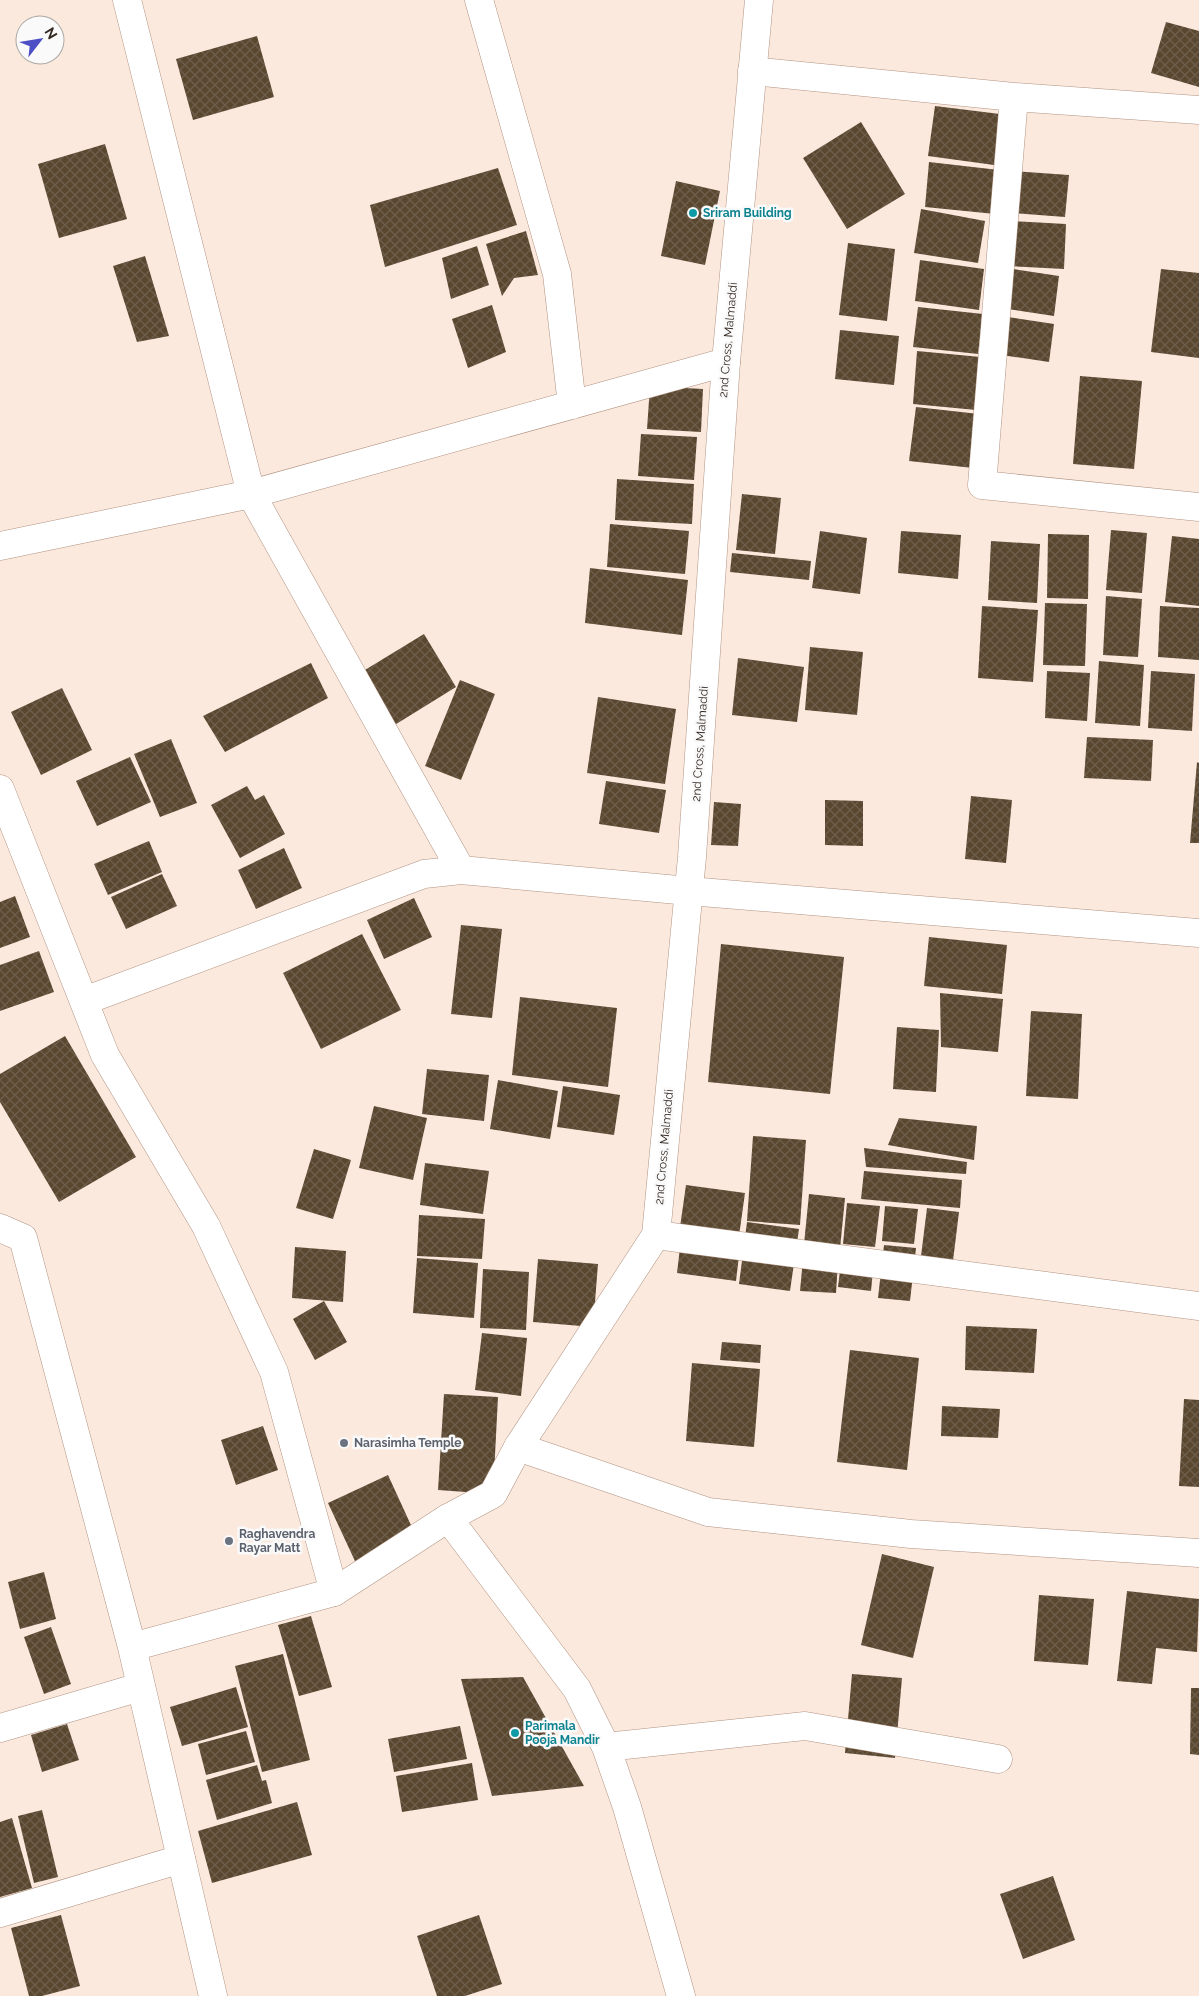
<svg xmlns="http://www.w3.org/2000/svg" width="1199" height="1996" font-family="Raleway,sans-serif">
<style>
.building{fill:url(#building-cross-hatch)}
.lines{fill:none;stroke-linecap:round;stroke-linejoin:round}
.minor-casing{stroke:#b19483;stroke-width:29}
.tertiary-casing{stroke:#b19483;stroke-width:29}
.minor{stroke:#fff;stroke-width:28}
.tertiary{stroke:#fff;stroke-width:28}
.culture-dot{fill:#0f9aa8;stroke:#fafafa;stroke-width:2}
.worship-dot{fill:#6b7280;stroke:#fafafa;stroke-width:2}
.labels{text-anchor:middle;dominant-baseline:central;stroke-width:5;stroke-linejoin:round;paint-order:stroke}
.culture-label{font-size:12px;font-weight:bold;fill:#0d838f;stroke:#fafafa;text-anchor:start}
.street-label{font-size:12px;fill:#352a23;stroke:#fafafa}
.worship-label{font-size:12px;font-weight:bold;fill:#5b616d;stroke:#fafafa;text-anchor:start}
</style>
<defs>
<pattern id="building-cross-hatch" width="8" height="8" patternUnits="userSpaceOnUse" patternTransform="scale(1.25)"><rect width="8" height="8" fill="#594730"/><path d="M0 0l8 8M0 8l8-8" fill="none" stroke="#6e5f4c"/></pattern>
</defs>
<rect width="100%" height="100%" fill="#fce9de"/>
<path class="building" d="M1166,22L1199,31V87L1151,73Z
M257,36L274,97L193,120L176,59Z
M935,106L1000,114L994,165L928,156Z
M861,122L905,194L847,229L803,158Z
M105,144L127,219L59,238L38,164Z
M929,162L999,170L995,214L925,207Z
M498,168L517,225L385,267L370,205Z
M1014,171L1069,175L1065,217L1012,213Z
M676,181L720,191L705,265L661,256Z
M921,209L985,221L978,263L914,253Z
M1009,221L1066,224L1064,269L1007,266Z
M526,231L538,275L514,278L502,296L486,244Z
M848,243L895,249L887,321L839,315Z
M477,246L489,285L451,299L442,258Z
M145,256L169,336L137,342L113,266Z
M920,260L984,269L979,310L915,301Z
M1007,268L1059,276L1054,316L1001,308Z
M1161,269L1199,273V358L1151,352Z
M492,305L506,352L468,368L452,319Z
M918,307L983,314L978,354L913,347Z
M1001,316L1054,324L1049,362L995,354Z
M840,330L899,336L894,385L835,379Z
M917,351L981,357L976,410L913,404Z
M1080,376L1142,381L1134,469L1073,464Z
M650,386L703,389L701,432L647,429Z
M916,407L979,414L973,468L909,461Z
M641,434L697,437L694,480L638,476Z
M617,479L694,484L692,524L615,520Z
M742,494L781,498L775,554L736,550Z
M610,524L689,531L685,574L607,567Z
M1111,530L1147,533L1142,593L1106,590Z
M820,531L867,538L860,594L812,588Z
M901,531L961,535L958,579L898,573Z
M1048,534L1089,535L1088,599L1047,598Z
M1172,536L1199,539V606L1165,602Z
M991,541L1040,544L1037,603L988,600Z
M732,553L811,561L809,580L730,572Z
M590,568L688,580L682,635L585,623Z
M1106,596L1142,599L1138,657L1103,655Z
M1045,603L1087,604L1085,666L1043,665Z
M982,606L1038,610L1033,682L978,678Z
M1160,606L1199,608V660L1158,657Z
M424,634L456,687L393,726L360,673Z
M810,647L863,652L857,715L805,710Z
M738,658L804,667L797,722L732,715Z
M1099,661L1144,665L1140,726L1095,723Z
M311,663L328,698L225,752L203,716Z
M1047,671L1090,673L1087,721L1045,718Z
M1151,671L1195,674L1192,731L1148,728Z
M460,680L495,694L461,780L425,766Z
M62,688L92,750L41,775L11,712Z
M598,697L676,709L665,784L587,773Z
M1087,737L1153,740L1151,781L1084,778Z
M171,739L197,803L160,817L134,754Z
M130,757L151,802L97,826L76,781Z
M1197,762L1199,763V843H1190Z
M606,781L666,790L659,833L599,824Z
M247,786L255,800L264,795L285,834L240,858L211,805Z
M971,796L1012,800L1006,863L965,859Z
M825,800L863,801V846L825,845Z
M714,802L741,804L738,846L711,845Z
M149,841L162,872L108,895L94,864Z
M284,848L302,888L256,909L238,870Z
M162,874L177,906L126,929L111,897Z
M15,896L30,937L0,948V902Z
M414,898L432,937L384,959L367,920Z
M461,925L502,929L492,1018L451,1014Z
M362,934L401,1010L321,1049L283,973Z
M929,937L1007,945L1002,994L924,986Z
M721,944L844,957L830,1094L708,1082Z
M39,951L54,992L0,1011V965Z
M940,993L1003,999L998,1052L941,1047Z
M520,997L617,1008L608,1087L512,1075Z
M1031,1011L1082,1014L1078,1099L1026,1096Z
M897,1027L939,1030L936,1092L893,1089Z
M65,1036L136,1157L59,1202L0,1102V1074Z
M427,1069L489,1075L484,1121L422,1114Z
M498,1080L558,1091L550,1139L490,1129Z
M563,1086L620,1095L614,1135L557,1127Z
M374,1106L427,1118L413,1180L359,1168Z
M899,1118L977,1126L974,1160L888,1145Z
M753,1136L806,1140L800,1225L747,1221Z
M864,1148L967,1162L966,1174L866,1167Z
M314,1149L351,1160L333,1219L296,1208Z
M425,1163L489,1171L483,1214L420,1205Z
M864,1171L962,1180L960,1208L861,1199Z
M686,1185L745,1193L739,1236L680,1227Z
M809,1194L845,1198L839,1259L803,1254Z
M847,1203L880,1206L875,1247L843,1244Z
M885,1206L918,1209L914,1244L882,1241Z
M927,1208L959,1212L952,1269L920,1264Z
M419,1215L485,1219L482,1259L417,1256Z
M747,1222L799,1229L790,1291L739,1284Z
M682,1231L741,1239L736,1281L677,1273Z
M884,1245L916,1248L910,1301L878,1298Z
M843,1246L875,1250L871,1291L838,1287Z
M295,1247L346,1251L343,1302L292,1298Z
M417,1258L478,1263L474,1318L413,1313Z
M538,1259L598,1264L593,1327L533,1322Z
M803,1259L838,1262L836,1293L800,1291Z
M483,1269L529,1272L526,1330L480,1328Z
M324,1301L347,1342L315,1360L293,1319Z
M966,1326L1037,1329L1034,1373L965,1370Z
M482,1333L527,1338L521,1396L475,1390Z
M722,1342L761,1345L760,1363L720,1360Z
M850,1350L919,1358L907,1470L837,1462Z
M692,1363L760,1369L754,1447L686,1441Z
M444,1394L498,1397L493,1494L438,1490Z
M1184,1399L1199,1400V1487L1179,1486Z
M942,1406L1000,1409L998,1438L941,1436Z
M263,1426L278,1470L236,1485L221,1440Z
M388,1475L421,1547L361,1574L328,1503Z
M882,1554L934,1567L913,1658L861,1645Z
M44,1572L56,1619L20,1629L8,1582Z
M1127,1591L1199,1599L1197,1652L1156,1648L1152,1684L1117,1681Z
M1039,1595L1094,1599L1088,1665L1034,1661Z
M311,1616L332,1687L299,1696L278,1625Z
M51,1627L71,1684L44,1694L24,1637Z
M283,1654L310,1760L262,1772L235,1666Z
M852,1674L902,1678L895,1758L845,1753Z
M523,1677L584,1786L492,1796L461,1679Z
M236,1687L248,1727L182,1746L170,1707Z
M1191,1688H1199V1755L1190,1754Z
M67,1724L79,1760L42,1772L31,1735Z
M460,1726L467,1759L394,1772L388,1739Z
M246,1731L255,1762L206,1775L198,1744Z
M472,1763L478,1800L402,1812L396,1776Z
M257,1765L262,1781L266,1780L272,1803L217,1820L206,1780Z
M297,1802L312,1855L212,1883L198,1831Z
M42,1810L58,1877L34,1883L18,1816Z
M12,1818L32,1888L0,1897V1822Z
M1053,1876L1075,1940L1023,1959L1000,1894Z
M61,1915L80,1986L42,1996H29L11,1928Z
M479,1915L502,1984L465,1996H437L417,1936Z"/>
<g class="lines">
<defs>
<path id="minor" d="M127,0L251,494L461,870
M479,0L557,274L572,405
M752,71L1014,97L1199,110
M1014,97L982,485L1199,507
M0,546L251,494L726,362
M0,789L105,1055L206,1226L274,1372L334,1592
M84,1001L424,874L461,870L689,891L1199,933
M656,1235L1199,1306
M518,1447L708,1512L911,1534L1199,1553
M448,1518L577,1689L606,1747L627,1807L681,1996
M0,1728L140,1687
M606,1747L805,1726L998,1759
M0,1913L181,1859"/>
<path id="tertiary" d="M0,1228L23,1238L132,1647
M213,1996L132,1647L334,1592L448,1518L493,1494L518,1447L656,1235L692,857L726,362L759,0"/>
</defs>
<use href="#minor" class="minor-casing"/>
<use href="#tertiary" class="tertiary-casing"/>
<use href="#minor" class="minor"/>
<use href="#tertiary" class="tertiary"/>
</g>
<g class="culture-dot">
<circle cx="693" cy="213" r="5"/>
<circle cx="515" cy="1733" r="5"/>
</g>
<g class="worship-dot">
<circle cx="344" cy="1443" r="5"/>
<circle cx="229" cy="1541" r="5"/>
</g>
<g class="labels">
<g class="culture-label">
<text x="703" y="213">Sriram Building</text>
<text x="525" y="1726">Parimala<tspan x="525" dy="14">Pooja Mandir</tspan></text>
</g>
<g class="street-label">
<text transform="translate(728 340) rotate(-85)">2nd Cross, Malmaddi</text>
<text transform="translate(700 744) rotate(-86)">2nd Cross, Malmaddi</text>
<text transform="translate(664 1147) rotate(-85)">2nd Cross, Malmaddi</text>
</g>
<g class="worship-label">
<text x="354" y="1443">Narasimha Temple</text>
<text x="239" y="1534">Raghavendra<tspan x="239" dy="14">Rayar Matt</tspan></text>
</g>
</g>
<g transform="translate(40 40) rotate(59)"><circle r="24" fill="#fafafa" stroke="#aba7a4"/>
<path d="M0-4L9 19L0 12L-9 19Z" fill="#4d4fc5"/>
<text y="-8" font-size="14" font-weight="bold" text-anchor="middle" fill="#352a23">N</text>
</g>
</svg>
